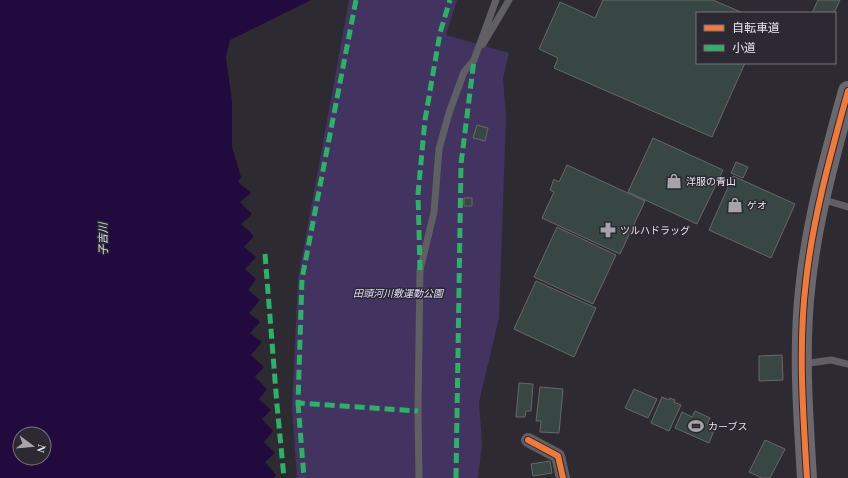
<svg xmlns="http://www.w3.org/2000/svg" width="848" height="478" font-family="'Times New Roman','Noto Sans JP',serif">
<style>
.green{fill:#423360}
.water{fill:#210a3e;fill-rule:evenodd}
.building{fill:#384744;stroke:#67686a}
.lines{fill:none;stroke-linecap:round;stroke-linejoin:round}
.lane{stroke:#605f63;stroke-width:7}
.street{stroke:#605f63;stroke-width:14}
.secondary{stroke:#6a686f;stroke-width:20}
.quiet{stroke:#2db169;stroke-width:5;stroke-dasharray:10 5;stroke-linecap:butt}
.cycleway-casing{stroke:#2c2933;stroke-width:8}
.cycleway{stroke:#f17a3a;stroke-width:6}
.labels{text-anchor:middle;dominant-baseline:central;stroke-width:3;stroke-linejoin:round;paint-order:stroke}
.poi-label{font-size:10px;fill:#e7e5ec;stroke:#2c2933;text-anchor:start}
.park-label{font-size:10px;font-style:italic;fill:#e1d7fc;stroke:#2c2933}
.water-label{font-size:11px;font-style:italic;fill:#e4dff2;stroke:#2c2933}
</style>
<rect width="100%" height="100%" fill="#2d2b31"/>
<path class="green" d="M349,0H457L446,35L509,53L503,78L506,118L499,318L479,402L482,444L478,478H297L292,408L298,279Z"/>
<path class="water" d="M0,0H311L230,40L226,57L232,102V147L241,177L238,182L251,193L240,202L252,214L241,224L254,236L244,247L256,257L245,269L256,279L248,290L260,300L249,313L260,322L250,333L262,342L251,355L264,367L255,377L267,389L259,399L271,410L262,419L273,431L264,442L275,453L265,462L276,475L274,478H0ZM20,434H44V458H20Z"/>
<path class="building" d="M603,0H713L743,13H697V63H745L712,137L554,68L558,58L539,49L560,2L595,18Z
M818,0H840L834,13H812Z
M477,125L488,128L485,141L473,138Z
M653,138L723,170L697,224L628,192Z
M736,162L748,167L743,178L731,173Z
M567,165L645,201L620,254L542,218L554,192L550,190L554,179L559,182Z
M733,176L795,204L771,258L709,230Z
M464,198H472V206H464Z
M557,227L616,255L593,304L534,277Z
M536,281L596,308L574,357L514,329Z
M782,355L783,380L759,381V356Z
M519,383L533,384L531,411H526L525,417H516Z
M540,387L563,389L559,433L540,432L541,421H536Z
M634,389L657,399L648,418L625,408Z
M662,397L669,400L670,398L675,400L674,402L681,405L669,431L651,423Z
M695,411L710,418L707,424L715,428L709,443L675,428L682,412L692,417Z
M765,440L785,449L770,478H762L749,472Z
M550,461L552,473L533,476L531,464Z"/>
<g class="lines">
<path class="lane" d="M483,44L509,0
M821,199L848,207
M803,364L831,360L848,364
M419,478L418,411L420,270L434,212L439,149L449,113L464,72L474,60L496,0"/>
<path class="street" d="M528,440L558,456L563,478"/>
<path class="secondary" d="M807,478C803,413 798,346 806,281C813,217 831,153 848,91"/>
<path class="quiet" d="M356,0L302,279L298,403L418,411
M265,254L277,405L284,478
M420,270L418,194L425,120L440,33L450,0
M298,403L304,478
M456,478L461,164L474,60"/>
<defs>
<path id="cycleway" d="M528,440L558,456L563,478
M807,478C803,413 798,346 806,281C813,217 831,153 848,91"/>
</defs>
<use href="#cycleway" class="cycleway-casing"/>
<use href="#cycleway" class="cycleway"/>
</g>
<defs>
<symbol id="shop-bare" viewBox="-9 -9 18 18"><path d="M-5-2.5h2.3a2.7 3.5 0 0 1 5.4 0H5L5.5 6h-11ZM-1.5-2.5h3a1.5 2.3 0 0 0-3 0Z" fill="#a6a4ab" stroke="#2c2933" stroke-width="2.5" paint-order="stroke"/></symbol>
<symbol id="pharmacy-bare" viewBox="-9 -9 18 18"><path d="M-2-6h4v4h4v4h-4v4h-4v-4h-4v-4h4Z" fill="#a6a4ab" stroke="#2c2933" stroke-width="2.5" paint-order="stroke"/></symbol>
<symbol id="stadium-bare" viewBox="-9 -9 18 18"><path d="M0-5a6.5 5 0 1 0 0 10a6.5 5 0 1 0 0-10ZM-3.5-1.8h7v3.6h-7Z" fill="#a6a4ab" stroke="#2c2933" stroke-width="2.5" paint-order="stroke"/></symbol>
</defs>
<g fill-rule="evenodd">
<use href="#shop-bare" x="663" y="170" width="22" height="22"/>
<use href="#shop-bare" x="724" y="194" width="22" height="22"/>
<use href="#pharmacy-bare" x="597" y="219" width="22" height="22"/>
<use href="#stadium-bare" x="685" y="415" width="22" height="22"/>
</g>
<g class="labels">
<g class="poi-label">
<text x="686" y="181">洋服の青山</text>
<text x="747" y="205">ゲオ</text>
<text x="620" y="230">ツルハドラッグ</text>
<text x="708" y="426">カーブス</text>
</g>
<g class="park-label">
<text x="398" y="293">田頭河川敷運動公園</text>
</g>
<g class="water-label">
<text transform="translate(103 239) rotate(-91)">子吉川</text>
</g>
</g>
<rect x="696" y="12" width="140" height="52" fill="#2c2933" stroke="#77747d"/>
<rect x="704" y="25" width="20" height="6" fill="#f17a3a" stroke="#77747d"/>
<text x="732" y="32" font-size="12" fill="#e7e5ec">自転車道</text>
<rect x="704" y="45" width="20" height="6" fill="#2db169" stroke="#77747d"/>
<text x="732" y="52" font-size="12" fill="#e7e5ec">小道</text>
<g transform="translate(32 446) rotate(106)"><circle r="19" fill="#2c2933" stroke="#77747d"/>
<path d="M0-3L7 15L0 10L-7 15Z" fill="#a6a4ab"/>
<text y="-6" font-size="11" font-weight="bold" text-anchor="middle" fill="#e7e5ec">N</text>
</g>
</svg>
